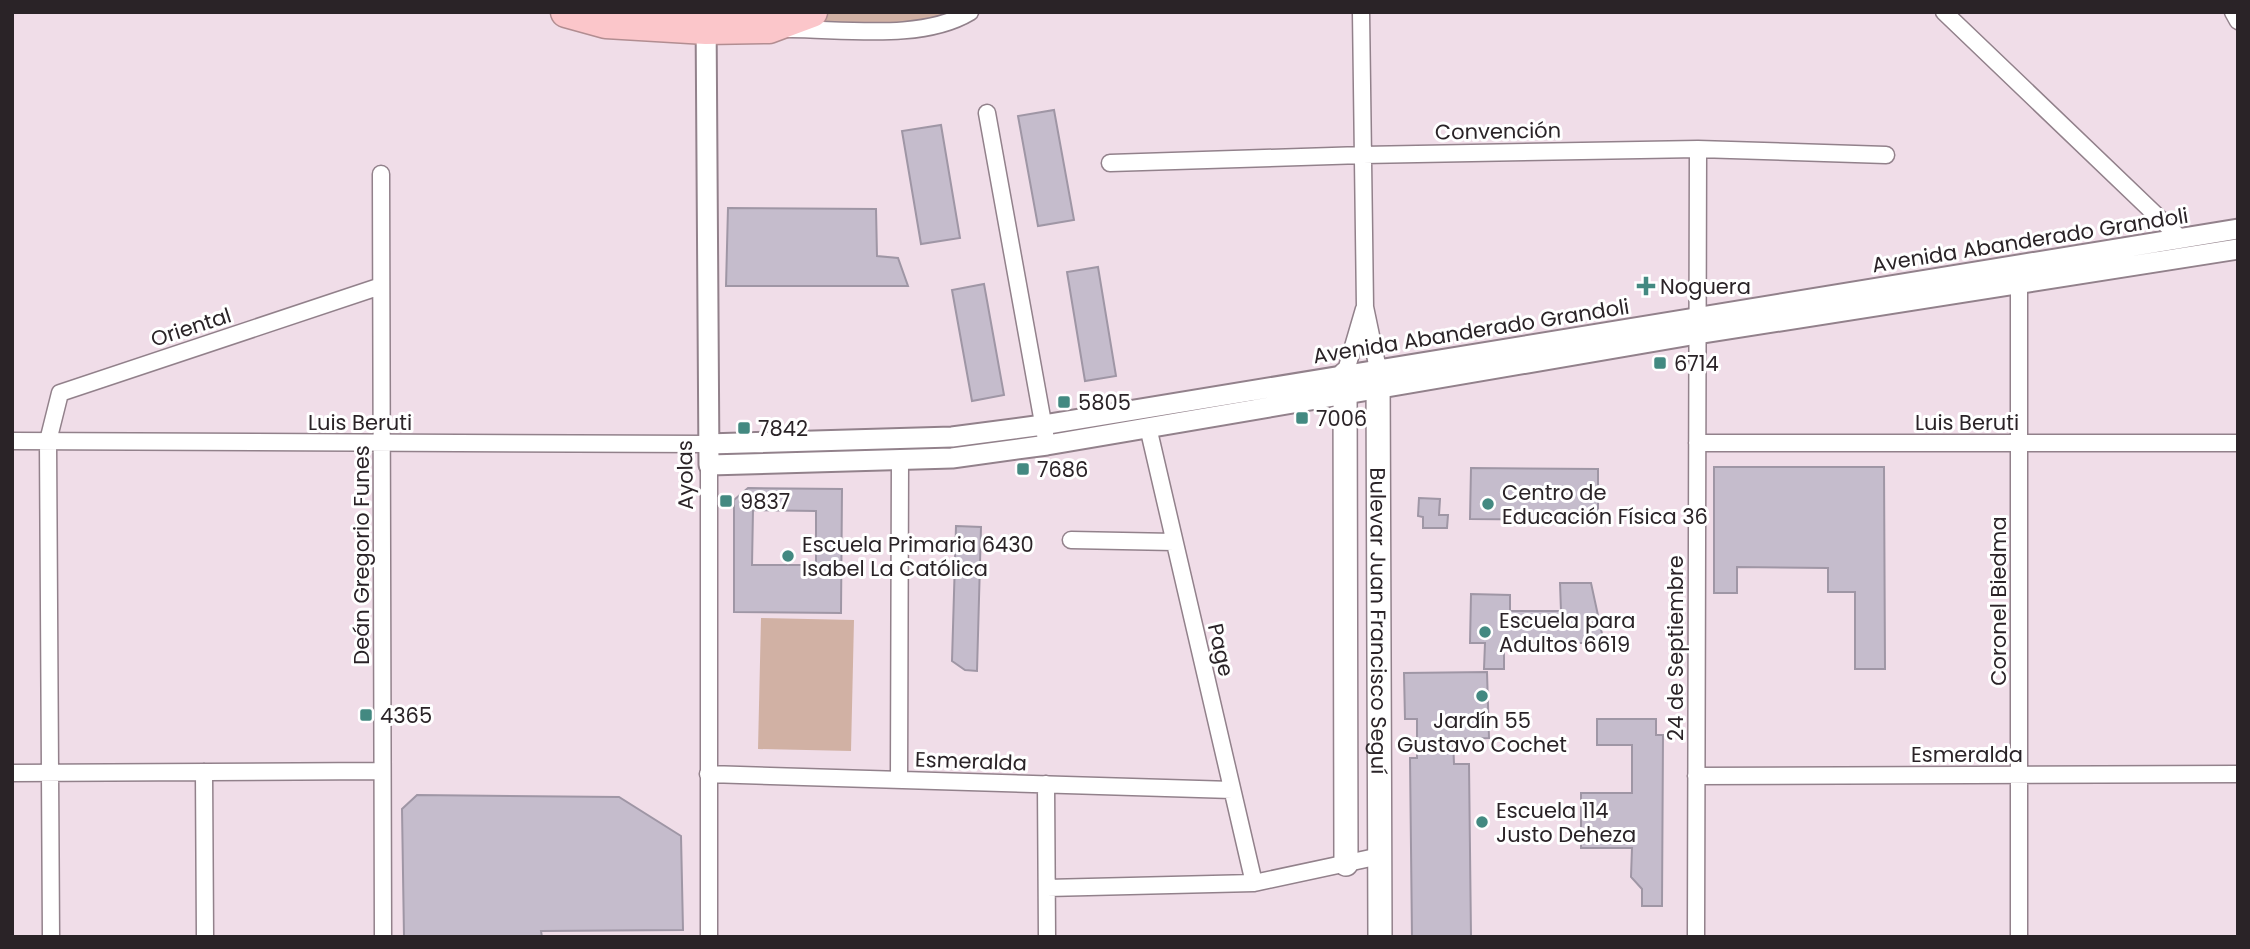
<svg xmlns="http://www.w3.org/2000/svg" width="2250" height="949" font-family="Poppins,sans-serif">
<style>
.green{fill:#d1b1a4}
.building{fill:#c5bccc;stroke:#9f96a5;stroke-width:2;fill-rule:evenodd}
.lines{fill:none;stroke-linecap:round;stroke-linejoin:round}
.minor-casing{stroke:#92818b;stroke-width:19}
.tertiary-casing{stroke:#92818b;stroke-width:23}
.secondary-casing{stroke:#92818b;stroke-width:26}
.motorway-casing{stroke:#b28d91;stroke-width:33}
.minor{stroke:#fff;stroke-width:16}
.tertiary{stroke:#fff;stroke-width:19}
.secondary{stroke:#fff;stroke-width:23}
.motorway{stroke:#fbc6ca;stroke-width:30}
.poi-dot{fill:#438981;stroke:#fff;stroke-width:2.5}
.labels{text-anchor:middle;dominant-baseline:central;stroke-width:6;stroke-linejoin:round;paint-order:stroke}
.street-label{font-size:21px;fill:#2a2327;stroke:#fff}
.poi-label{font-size:21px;fill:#2a2327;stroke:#fff;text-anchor:start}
</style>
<rect width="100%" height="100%" fill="#f0dde8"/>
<path class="green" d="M566,12H970L914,31Z
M761,618L854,620L851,751L758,749Z"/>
<path class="building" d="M1054,110L1074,220L1038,226L1018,116Z
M941,125L960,238L921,244L902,131Z
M728,208L876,209L877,256L898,258L908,286H726Z
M1098,267L1116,376L1085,381L1067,272Z
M984,284L1004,395L972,401L952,290Z
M1714,467H1884L1885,669H1855V592H1828V568L1737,567V593H1714Z
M1471,468L1598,469V520L1470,519Z
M748,488L842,489L841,613L734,612V500ZM753,510L816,511V565H752Z
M1419,498L1440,499L1439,515H1448L1447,528H1423V517L1418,516Z
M956,526L981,527L977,671L965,670L952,661Z
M1560,583H1591L1604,643H1504V669H1484L1485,643H1470L1471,594L1510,595V611H1561Z
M1487,672L1489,738L1453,739L1454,764H1469L1471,937H1412L1410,758H1417V719H1405L1404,673Z
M1597,719H1656V735H1663L1662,906H1642V889L1631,877L1632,848H1581V793H1632V745H1597Z
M417,795L619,797L681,836L683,930L541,931L542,937H404L402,809Z"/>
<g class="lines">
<defs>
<path id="minor" d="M1361,12L1365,307L1378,369
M1944,12L2180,238
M2233,12L2238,21
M789,29C845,29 922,41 970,12
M987,113L1047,445
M1110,163L1363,155L1698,149L1886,155
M381,174L383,937
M1345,374L1364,309
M1148,427L1254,883
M12,441L707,444
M1697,443H2238
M1071,540L1174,542
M204,772L205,937
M12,773L382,771
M708,774L1232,790
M1696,776L2238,774
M899,780L900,459
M1046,784L1047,937
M1047,888L1254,883L1380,856
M51,937L48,441L60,393L381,286
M709,937V465
M1696,937L1698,149
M2019,937V274"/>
<path id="tertiary" d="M706,12L709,465L952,458L1047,445L1697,334L2238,249
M707,444L952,437L1043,425L2238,229"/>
<g id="secondary">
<path id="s1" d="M1378,369L1380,937"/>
<path d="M1345,374L1346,864"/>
</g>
<path id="motorway" d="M566,12L606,23L706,29L769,28L812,12"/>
</defs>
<use href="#minor" class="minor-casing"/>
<use href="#tertiary" class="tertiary-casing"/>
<use href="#secondary" class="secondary-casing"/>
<use href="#motorway" class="motorway-casing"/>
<use href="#minor" class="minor"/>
<use href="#tertiary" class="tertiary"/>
<use href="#secondary" class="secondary"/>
<use href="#motorway" class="motorway"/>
</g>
<g class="poi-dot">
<path d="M1642.5 275.5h7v7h7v7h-7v7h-7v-7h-7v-7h7z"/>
<rect x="1653" y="356" width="14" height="14" rx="3.5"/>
<rect x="1057" y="395" width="14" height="14" rx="3.5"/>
<rect x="1295" y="411" width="14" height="14" rx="3.5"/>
<rect x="737" y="421" width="14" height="14" rx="3.5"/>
<rect x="1016" y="462" width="14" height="14" rx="3.5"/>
<rect x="719" y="494" width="14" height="14" rx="3.5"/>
<circle cx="1488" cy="504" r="7"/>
<circle cx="788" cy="556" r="7"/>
<circle cx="1485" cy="632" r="7"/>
<circle cx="1482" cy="696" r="7"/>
<rect x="359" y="708" width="14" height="14" rx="3.5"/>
<circle cx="1482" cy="822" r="7"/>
</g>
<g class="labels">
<g class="street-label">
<text transform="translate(1498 131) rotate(-1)">Convención</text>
<text transform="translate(2030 240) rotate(-9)">Avenida Abanderado Grandoli</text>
<text transform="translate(191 327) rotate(-18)">Oriental</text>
<text transform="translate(1471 331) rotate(-9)">Avenida Abanderado Grandoli</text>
<text x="360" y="422">Luis Beruti</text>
<text x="1967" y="422">Luis Beruti</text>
<text transform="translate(685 475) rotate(-91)">Ayolas</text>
<text transform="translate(361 555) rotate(-90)">Deán Gregorio Funes</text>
<text transform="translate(1998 601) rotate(-90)">Coronel Biedma</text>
<text stroke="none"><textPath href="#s1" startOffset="252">Bulevar Juan Francisco Seguí</textPath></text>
<text transform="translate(1675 648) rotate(-90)">24 de Septiembre</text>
<text transform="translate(1221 650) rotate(77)">Page</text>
<text x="1967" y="754">Esmeralda</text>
<text transform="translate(971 761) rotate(2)">Esmeralda</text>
</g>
<g class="poi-label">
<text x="1660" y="286">Noguera</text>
<text x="1674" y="363">6714</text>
<text x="1078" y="402">5805</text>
<text x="1316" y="418">7006</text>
<text x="758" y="428">7842</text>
<text x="1037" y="469">7686</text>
<text x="1502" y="492">Centro de<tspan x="1502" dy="24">Educación Física 36</tspan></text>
<text x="740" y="501">9837</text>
<text x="802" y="544">Escuela Primaria 6430<tspan x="802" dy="24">Isabel La Católica</tspan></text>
<text x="1499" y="620">Escuela para<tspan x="1499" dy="24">Adultos 6619</tspan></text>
<text x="380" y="715">4365</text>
<text x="1482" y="720" text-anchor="middle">Jardín 55<tspan x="1482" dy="24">Gustavo Cochet</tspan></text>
<text x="1496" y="810">Escuela 114<tspan x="1496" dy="24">Justo Deheza</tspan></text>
</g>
</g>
<rect width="2250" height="949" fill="none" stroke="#2a2327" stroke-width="28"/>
</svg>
